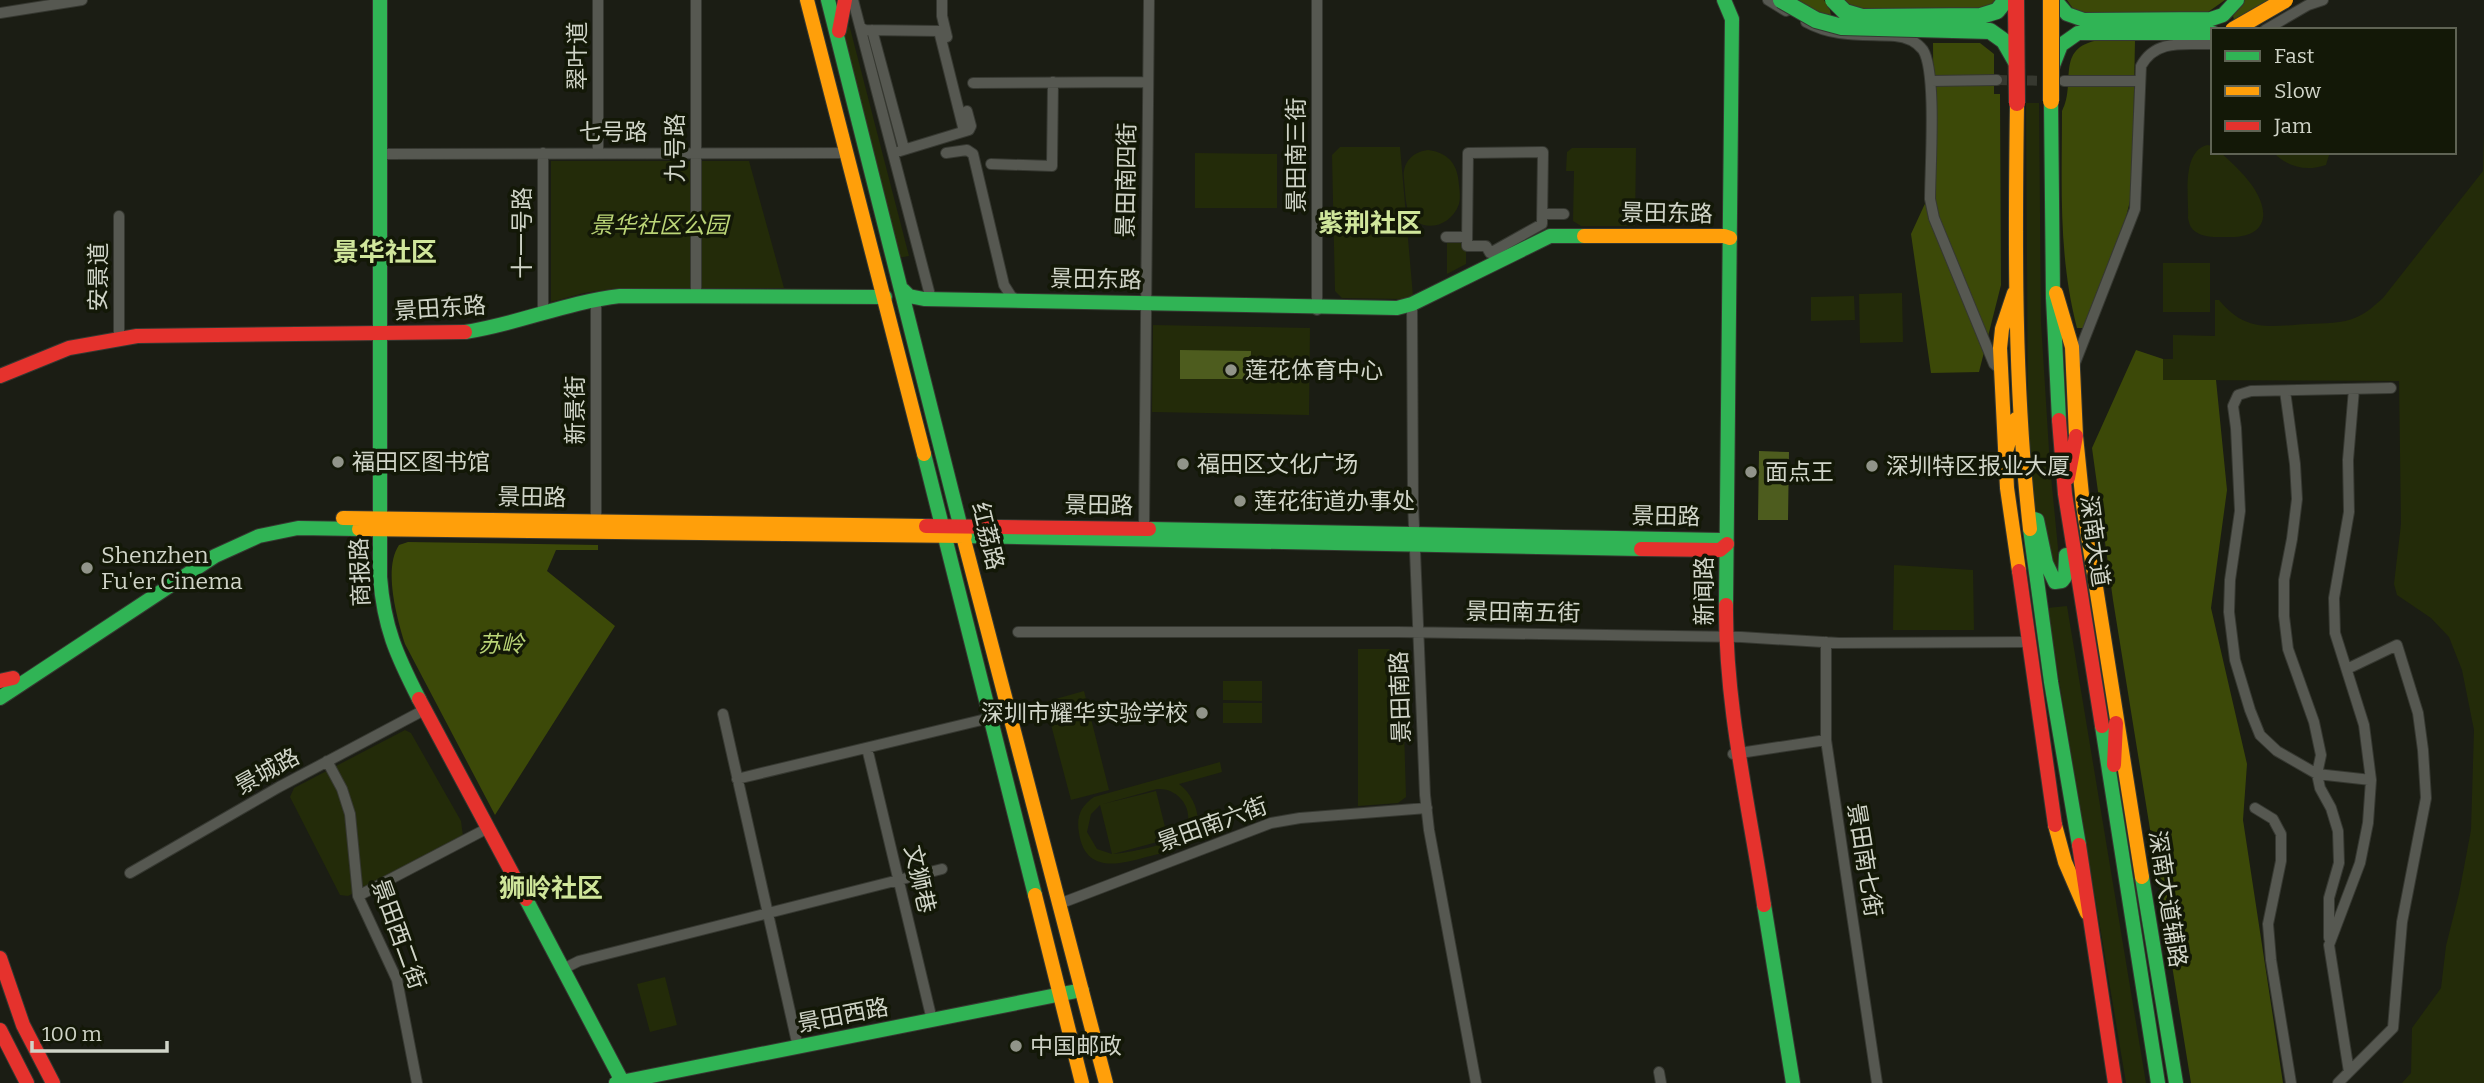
<svg xmlns="http://www.w3.org/2000/svg" width="2484" height="1083" font-family="Bitter,'Noto Sans SC',serif">
<style>
.green{fill:#232b09;fill-rule:evenodd}
.forest{fill:#3c4908}
.water{fill:#4d5c1e}
.lines{fill:none;stroke-linecap:round;stroke-linejoin:round}
.street-tunnel{stroke:#36382f;stroke-width:10;stroke-dasharray:10 5;stroke-linecap:butt}
.street-casing{stroke:#363831;stroke-width:12}
.fast-casing{stroke:#363831;stroke-width:16}
.slow-casing{stroke:#363831;stroke-width:16}
.jam-casing{stroke:#363831;stroke-width:16}
.street{stroke:#565851;stroke-width:10}
.fast{stroke:#30b455;stroke-width:14}
.slow{stroke:#ff9f0a;stroke-width:14}
.jam{stroke:#e5322d;stroke-width:14}
.fast-bridge-casing{stroke:#363831;stroke-width:18;stroke-linecap:butt}
.slow-bridge-casing{stroke:#363831;stroke-width:18;stroke-linecap:butt}
.jam-bridge-casing{stroke:#363831;stroke-width:18;stroke-linecap:butt}
.fast-bridge{stroke:#30b455;stroke-width:16}
.slow-bridge{stroke:#ff9f0a;stroke-width:16}
.jam-bridge{stroke:#e5322d;stroke-width:16}
.poi-dot{fill:#919489;stroke:#131807;stroke-width:2.5}
.labels{text-anchor:middle;dominant-baseline:central;stroke-width:7;stroke-linejoin:round;paint-order:stroke}
.street-label{font-size:23px;fill:#d0d4c8;stroke:#131807}
.park-label{font-size:23px;font-style:italic;fill:#bbd577;stroke:#131807}
.poi-label{font-size:23px;fill:#d0d4c8;stroke:#131807;text-anchor:start}
.quarter-label{font-size:26px;font-weight:bold;fill:#d0e69b;stroke:#131807}
</style>
<rect width="100%" height="100%" fill="#1b1d14"/>
<path class="green" d="M847,23L850,28L909,256L898,258L843,36Z
M2026,103H2039L2041,322L2050,466L2058,548L2057,577L2035,516L2028,426Z
M2484,133V1083H2402L2411,1073L2412,1028L2441,988L2446,946L2459,894L2471,830L2474,730L2462,670L2449,637L2431,618L2397,595L2394,584L2401,524L2399,381L2163,380V359H2173V335L2215,336V300H2219C2246,333 2270,326 2308,324C2324,323 2342,324 2357,317C2367,313 2375,305 2383,298L2483,171Z
M2207,145L2213,146V152H2220C2231,162 2242,172 2251,184C2272,213 2267,238 2228,237C2219,237 2204,238 2196,232C2191,229 2189,224 2188,218C2189,197 2181,152 2207,145Z
M1340,147H1400L1413,296L1404,299L1342,298L1335,291L1332,155Z
M1572,148H1636L1635,226H1581L1573,221L1574,171H1566L1567,152Z
M1428,150C1444,152 1455,160 1458,177C1459,186 1461,195 1459,204C1450,230 1415,235 1407,207C1405,198 1405,188 1404,179C1402,163 1412,152 1428,150Z
M2273,152H2330L2326,165C2306,172 2287,167 2273,152Z
M1195,153L1277,154V208H1195Z
M551,161H749L784,288H618L584,293L551,302Z
M1466,242V264L1447,274V243Z
M2163,263H2210V312H2163Z
M1902,293L1903,342L1860,343L1859,294Z
M1854,296L1855,320L1811,321V297Z
M1153,325L1310,328L1309,415L1152,412Z
M1894,565L1973,570L1974,630H1893Z
M2067,606L2146,1083H2126L2047,608Z
M1358,649H1389L1402,660L1406,797L1398,803L1358,806Z
M1223,681H1262V701L1223,700Z
M1084,691L1109,790L1071,800L1045,702Z
M1223,703H1262V723H1223Z
M405,730L411,733L461,821L463,836L348,896L340,895L290,797L294,788Z
M1220,762L1222,772L1179,784C1198,798 1208,832 1182,846C1172,852 1158,854 1146,857C1118,865 1085,873 1079,833C1076,816 1081,806 1094,797ZM1157,789C1183,787 1201,820 1177,837C1166,845 1128,853 1113,854L1168,839L1156,791L1103,804ZM1100,805L1112,854L1097,849L1087,832L1091,814Z
M665,977L677,1025L650,1032L637,984Z"/>
<path class="forest" d="M1794,0H1824L1830,10L1831,16L1827,18Z
M1843,0H1999L1988,11L1861,12Z
M2067,0H2225L2208,12L2082,13L2074,10Z
M2244,0H2281L2235,23L2233,16Z
M2099,40H2135L2132,193L2126,217L2083,328H2077C2058,254 2062,187 2062,111C2077,83 2054,48 2099,40Z
M1933,43H1980L1994,54V94H2000L2001,285L1979,372L1931,373L1911,234L1934,184Z
M2136,350L2163,359V380H2216L2227,490L2211,608L2247,764L2243,820L2283,1083H2191L2113,600L2092,448Z
M408,542L598,545V550H556L547,571L615,626L495,815L405,644C397,618 383,569 399,545Z"/>
<path class="water" d="M1180,350L1251,351L1250,379H1180Z
M1759,451L1789,452L1788,520H1758Z"/>
<g class="lines">
<path class="street-tunnel" d="M1997,80L2058,81"/>
<defs>
<path id="street" d="M598,0V153
M696,0V296
M853,0L931,299
M942,0V16L947,37
M1317,0V310
M1768,0L1786,11
M0,13L82,0
M1806,22C1835,38 1863,34 1895,36C1906,37 1916,41 1923,50C1937,72 1930,169 1930,199L1934,218L1994,364L2001,370
M860,27L865,30L939,31L964,131
M872,30L904,149
M2265,30L2308,5L2323,0
M1931,81L1997,80
M2064,81H2140
M973,83L1148,82
M900,151L969,130L971,126L967,111
M1543,152L1542,224L1490,253L1486,246H1467L1468,153Z
M543,153V313
M946,153L967,150L973,154L1004,285L1011,296L1018,301
M380,154L847,153
M991,164L1052,166L1053,82
M1543,214H1564
M1446,237H1467
M596,299V521
M1412,304L1413,502L1425,795L1429,830L1476,1083
M119,338V216
M2075,363L2135,209L2141,66C2156,38 2186,45 2213,44
M2285,391L2295,464L2297,499L2292,539L2284,580V616L2288,649L2314,722L2321,755L2317,774L2320,788L2331,808L2338,831L2339,863L2329,898V938
M1144,529L1149,0
M1018,632H1397L1741,637L1839,643L2028,642
M1826,642V740L1877,1083
M723,714L798,1047
M867,748L932,1020
M1733,754L1826,740
M327,761L342,789L350,814L358,896L397,980L417,1083
M737,779L990,718
M2371,780L2317,774L2277,751L2260,735L2250,710L2235,660L2229,612L2230,580L2240,511L2236,428L2233,406L2238,395L2251,391L2391,388
M2255,808L2273,819L2281,834V861L2268,924L2271,960L2291,1083
M130,873L279,787L426,709
M358,896L488,828
M1059,904L1271,823L1300,818L1427,808
M563,969L579,961L942,869
M1659,1072L1661,1083
M2349,1072L2329,945L2360,863L2368,823L2371,780L2364,725L2335,633L2334,598L2349,512L2348,460L2354,389
M2338,1083L2393,1028L2402,922L2426,798L2423,750L2418,713L2397,645L2347,669"/>
<path id="fast" d="M380,0V577C384,627 396,654 419,699
M828,0L964,540
M1724,0L1732,19L1726,605
M2055,0L2067,14L2084,20L2211,19L2223,15L2237,0
M2052,68L2061,45L2078,33H2213
M2051,101L2053,298L2059,420
M903,290L909,296L924,299L1397,308L1412,304L1550,236H1584
M465,332C518,324 567,302 620,296L885,297
M924,454L1035,895
M2034,519L2037,520L2046,563L2055,582L2062,581L2065,577L2066,555
M1149,529L1720,540L1727,544
M2030,529L2051,682L2079,845
M965,536L1641,549
M0,698L215,556L259,536L298,528L359,529
M2102,726L2158,1083
M2142,877L2176,1083
M526,899L623,1083
M1764,905L1793,1083
M616,1083L1082,990"/>
<path id="slow" d="M807,0L924,454
M2017,103C2015,245 2014,387 2030,529
M1584,236H1724L1730,238
M2014,293L2002,329L2000,348L2007,488L2019,571
M2056,293L2072,347L2076,436L2083,505L2142,877
M2004,458L2016,419
M343,518L926,526
M359,529L965,536
M964,540L1106,1083
M2055,825L2065,862L2087,913
M1035,895L1082,1083"/>
<path id="jam" d="M839,31L845,0
M0,376L69,348L137,336L465,332
M2059,420L2065,494L2102,726
M2068,478L2076,436
M926,526L1149,529
M1641,549L1720,550L1727,544
M2019,571L2055,825
M1726,605C1725,705 1749,806 1764,905
M0,681L13,678
M419,699L526,899
M2114,765L2116,723
M2079,845L2115,1083
M0,958L23,1025L53,1083
M0,1030L27,1083"/>
</defs>
<use href="#street" class="street-casing"/>
<use href="#fast" class="fast-casing"/>
<use href="#slow" class="slow-casing"/>
<use href="#jam" class="jam-casing"/>
<use href="#street" class="street"/>
<use href="#fast" class="fast"/>
<use href="#slow" class="slow"/>
<use href="#jam" class="jam"/>
<defs>
<path id="fast-bridge" d="M1781,0L1816,20L1842,27L1990,31L2004,41L2016,62
M1833,0L1845,12L1862,17L1981,16L1997,11L2006,0"/>
<path id="slow-bridge" d="M2051,0V101
M2233,30L2285,0"/>
<path id="jam-bridge" d="M2016,0L2017,103"/>
</defs>
<use href="#fast-bridge" class="fast-bridge-casing"/>
<use href="#slow-bridge" class="slow-bridge-casing"/>
<use href="#jam-bridge" class="jam-bridge-casing"/>
<use href="#fast-bridge" class="fast-bridge"/>
<use href="#slow-bridge" class="slow-bridge"/>
<use href="#jam-bridge" class="jam-bridge"/>
</g>
<g class="poi-dot">
<circle cx="1231" cy="370" r="7"/>
<circle cx="338" cy="462" r="7"/>
<circle cx="1183" cy="464" r="7"/>
<circle cx="1872" cy="466" r="7"/>
<circle cx="1751" cy="472" r="7"/>
<circle cx="1240" cy="501" r="7"/>
<circle cx="87" cy="568" r="7"/>
<circle cx="1202" cy="713" r="7"/>
<circle cx="1016" cy="1046" r="7"/>
</g>
<g class="labels">
<g class="street-label">
<text transform="translate(577 56) rotate(-90)">翠叶道</text>
<text x="613" y="132">七号路</text>
<text transform="translate(675 148) rotate(-90)">九号路</text>
<text transform="translate(1296 155) rotate(-90)">景田南三街</text>
<text transform="translate(1126 180) rotate(-89)">景田南四街</text>
<text transform="translate(1667 213) rotate(1)">景田东路</text>
<text transform="translate(522 233) rotate(-90)">十一号路</text>
<text transform="translate(98 277) rotate(-90)">安景道</text>
<text transform="translate(1096 279) rotate(1)">景田东路</text>
<text transform="translate(440 308) rotate(-4)">景田东路</text>
<text transform="translate(575 410) rotate(-90)">新景街</text>
<text transform="translate(532 497) rotate(1)">景田路</text>
<text transform="translate(1099 505) rotate(1)">景田路</text>
<text transform="translate(1666 516) rotate(1)">景田路</text>
<text transform="translate(988 536) rotate(76)">红荔路</text>
<text transform="translate(2095 541) rotate(82)">深南大道</text>
<text transform="translate(360 572) rotate(-92)">商报路</text>
<text transform="translate(1704 591) rotate(-90)">新闻路</text>
<text transform="translate(1523 612) rotate(1)">景田南五街</text>
<text transform="translate(1400 697) rotate(-92)">景田南路</text>
<text transform="translate(267 771) rotate(-29)">景城路</text>
<text transform="translate(1212 824) rotate(-20)">景田南六街</text>
<text transform="translate(1865 860) rotate(81)">景田南七街</text>
<text transform="translate(920 879) rotate(77)">文狮巷</text>
<text transform="translate(2168 899) rotate(81)">深南大道辅路</text>
<text transform="translate(399 934) rotate(70)">景田西二街</text>
<text transform="translate(843 1015) rotate(-11)">景田西路</text>
</g>
<g class="park-label">
<text x="659" y="225">景华社区公园</text>
<text x="501" y="644">苏岭</text>
</g>
<g class="poi-label">
<text x="1245" y="370">莲花体育中心</text>
<text x="352" y="462">福田区图书馆</text>
<text x="1197" y="464">福田区文化广场</text>
<text x="1886" y="466">深圳特区报业大厦</text>
<text x="1765" y="472">面点王</text>
<text x="1254" y="501">莲花街道办事处</text>
<text x="101" y="555">Shenzhen<tspan x="101" dy="26">Fu'er Cinema</tspan></text>
<text x="1188" y="713" text-anchor="end">深圳市耀华实验学校</text>
<text x="1030" y="1046">中国邮政</text>
</g>
<g class="quarter-label">
<text x="1370" y="223">紫荆社区</text>
<text x="385" y="252">景华社区</text>
<text x="551" y="888">狮岭社区</text>
</g>
</g>
<rect x="2211" y="28" width="245" height="126" fill="#131807" stroke="#5f6354" stroke-width="2"/>
<rect x="2225" y="51" width="35" height="10" fill="#30b455" stroke="#5f6354" stroke-width="2"/>
<text x="2274" y="63" font-size="21" fill="#d0d4c8">Fast</text>
<rect x="2225" y="86" width="35" height="10" fill="#ff9f0a" stroke="#5f6354" stroke-width="2"/>
<text x="2274" y="98" font-size="21" fill="#d0d4c8">Slow</text>
<rect x="2225" y="121" width="35" height="10" fill="#e5322d" stroke="#5f6354" stroke-width="2"/>
<text x="2274" y="133" font-size="21" fill="#d0d4c8">Jam</text>
<path d="M32 1041v10h135v-10" fill="none" stroke="#d0d4c8" stroke-width="3.5"/>
<text x="42" y="1041" font-size="21" fill="#d0d4c8" stroke="#131807" stroke-width="5" paint-order="stroke">100 m</text>
</svg>
